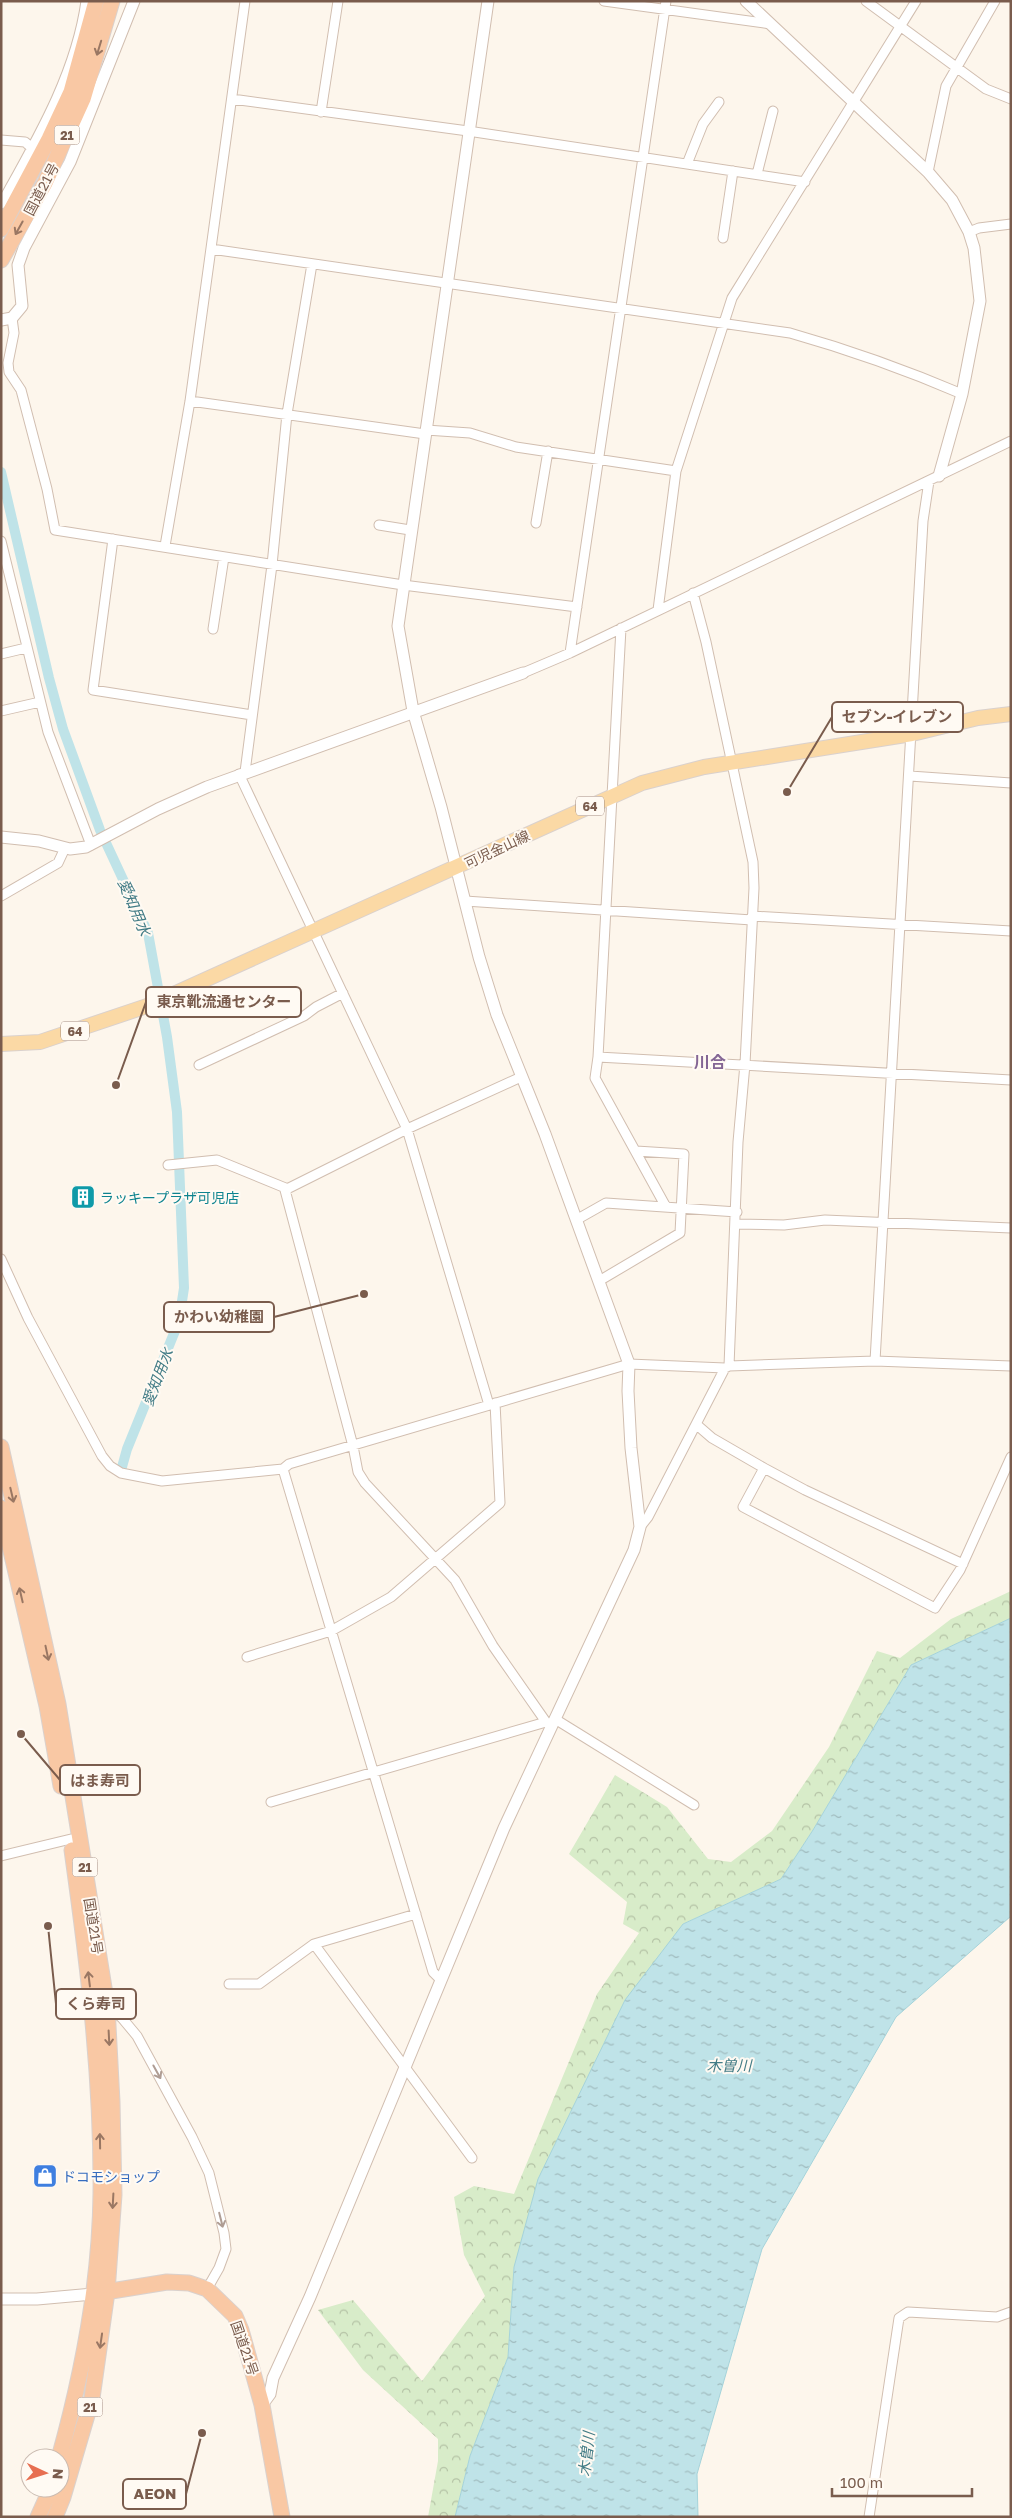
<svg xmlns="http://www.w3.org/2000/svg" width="1012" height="2518" font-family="'Golos Text','Noto Sans JP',sans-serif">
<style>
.forest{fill:url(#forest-crowns)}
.water{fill:url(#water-ripples);stroke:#a5d3da}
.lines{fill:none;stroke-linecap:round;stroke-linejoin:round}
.canal{stroke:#bfe3e8;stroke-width:10}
.minor-casing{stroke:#d1beb0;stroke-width:11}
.tertiary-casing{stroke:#d1beb0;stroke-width:13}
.primary-casing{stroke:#dad1cd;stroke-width:16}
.trunk-casing{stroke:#dad1cd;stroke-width:17}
.minor{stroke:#fff;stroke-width:9}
.tertiary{stroke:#fff;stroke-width:11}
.primary{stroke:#fbd9a5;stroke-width:14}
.trunk{stroke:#f9c8a4;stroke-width:15}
.oneway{stroke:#9a7763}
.oneway2{stroke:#af9d94}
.labels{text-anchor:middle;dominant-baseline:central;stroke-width:4;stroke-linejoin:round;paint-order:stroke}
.shield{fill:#fffaf3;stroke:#a28b7f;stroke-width:1}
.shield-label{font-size:12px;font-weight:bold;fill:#7a5c4d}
.street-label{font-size:14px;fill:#7a5c4d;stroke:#fffaf3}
.culture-label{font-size:14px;fill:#0d838f;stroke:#fffaf3;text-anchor:start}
.shop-label{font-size:14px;fill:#366cbe;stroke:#fffaf3;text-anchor:start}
.water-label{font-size:15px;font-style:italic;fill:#437c86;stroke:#fffaf3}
.quarter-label{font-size:16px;font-weight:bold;fill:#846695;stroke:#fffaf3}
.leader{fill:none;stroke:#7a5c4d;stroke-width:2}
.callout-dot{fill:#7a5c4d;stroke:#fffaf3;stroke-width:2}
.callout{fill:#fffaf3;stroke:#7a5c4d;stroke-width:2}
.callout-label{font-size:15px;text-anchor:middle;font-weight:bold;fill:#7a5c4d}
</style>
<defs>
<pattern id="forest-crowns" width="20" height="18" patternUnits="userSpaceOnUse" patternTransform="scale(1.25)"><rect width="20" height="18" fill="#d8ecc9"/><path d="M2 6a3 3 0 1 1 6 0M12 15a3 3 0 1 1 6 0" fill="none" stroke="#b4c2a5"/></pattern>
<pattern id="water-ripples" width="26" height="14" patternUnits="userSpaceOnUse" patternTransform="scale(1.25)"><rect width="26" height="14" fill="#bfe3e8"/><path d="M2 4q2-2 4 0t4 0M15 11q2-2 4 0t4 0" fill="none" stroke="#a0bbbe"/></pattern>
</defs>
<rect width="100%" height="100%" fill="#fdf6ec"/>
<path class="forest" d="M1011,1591V1618L911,1665L813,1830L781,1879L683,1924L514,2267L508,2357L470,2456L455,2517H428L438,2461V2439L363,2370L318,2310L353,2300L422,2381L485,2296L464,2255L454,2197L474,2186L514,2194L597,1994L639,1933L623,1924L627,1902L569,1854L615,1775L667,1807L708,1859L731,1862L772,1831L829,1747L877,1651L900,1658L951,1619Z"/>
<path class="water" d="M1011,1618V1916L896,2017L762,2249L697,2474L698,2517H455L470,2456L508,2357L514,2267L538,2179L625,2000L683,1924L781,1879L813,1830L911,1665Z"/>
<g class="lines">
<path class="canal" d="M1,472L49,678L63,729L100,830L148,933L167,1037L177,1112L184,1288L179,1321L127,1449L122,1467"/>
<defs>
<path id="minor" d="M604,1L771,24
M866,1L986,89L1011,99
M232,99L468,131L805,182
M321,112L338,1
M1,140L25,142L32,148
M687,164L703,124L719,102
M928,172L946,86L995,1
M757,174L773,111
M1,204C36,141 76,74 86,1
M969,232L979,228L1011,224
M723,238L733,171
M211,249L790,333C850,350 906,370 962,394
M12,318L14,333L8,363L9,372L21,390L47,489L55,530L403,585L577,607
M190,401L425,434
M426,430L470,433L516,447L676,471
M536,523L548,451
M379,525L410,530
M113,539L93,690L252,715
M1,541L48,732L91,845
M165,546L190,401L245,1
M693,593L706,642L753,862L754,888L745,1064L738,1142L729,1366
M658,610L676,471L732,298L916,1
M621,628L598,1057L1011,1080
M213,629L224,557
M570,653L666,1
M1,654L26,648
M523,673L570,653L1011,441
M1,711L40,702
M245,772L272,565L287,414L312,264
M239,774L407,1129L489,1405
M910,776L1011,783
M1,896L58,863L65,848
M465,901L752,920
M752,916L1011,931
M598,1057L595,1078L666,1207
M199,1065L304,1016L316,1007L343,993
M521,1077L407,1129L285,1190L353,1446L358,1472L365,1483L455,1580L493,1646L546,1722L552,1725
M168,1165L217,1160L288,1189
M576,1220L606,1203L737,1212
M736,1224L784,1225L825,1220L1011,1228
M1,1259L28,1318L102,1456L110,1466L121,1473L162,1481L283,1469L289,1464L629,1364L725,1368L729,1366L875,1361L1011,1366
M599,1281L680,1233L684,1154L636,1151
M875,1361L923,521L929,481
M697,1425L712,1438L764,1468L743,1507L935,1608L960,1570L1011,1457
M764,1468L805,1490L963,1564
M283,1469L433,1972L440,1979
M640,1527L648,1517L725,1368
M247,1657L331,1631L391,1597L500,1503L495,1403
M555,1719L694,1805
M271,1802L546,1722
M1,1856L71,1839
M314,1944L472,2158
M229,1984H259L314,1944L416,1914
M107,2006L122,2018L137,2036L192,2137L209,2173L224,2233L226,2249L219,2268L207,2289
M869,2517L899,2318L908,2312L997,2317L1011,2312"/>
<path id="tertiary" d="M746,1L928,172L952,200L969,232L974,248L980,301L962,394L939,476
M1,320L12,318L22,306L18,265L24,248L70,162L134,1
M1,837L39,841L70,849L86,847L158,809L207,787L523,673
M1,2299H37L93,2294
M262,2405L270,2394L273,2378L310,2297L504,1828L634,1550L640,1527L631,1448L628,1391L629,1364L545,1134L497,1015L479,957L441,807L413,711L398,626L488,1"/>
<path id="primary" d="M1,1044L40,1042L147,1006L642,783L704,767L912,734L978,718L1011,714"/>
<path id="trunk" d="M1,229L49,139L71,92L96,1
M1,260L45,183L83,99L112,1
M1,1447L58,1704L107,2006L112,2102L114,2195L107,2292L92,2398L63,2497L55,2517
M1,1508L47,1706L61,1786
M99,2293L167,2282L189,2283L207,2289L235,2316L241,2330L262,2405L282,2517
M59,2458C83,2372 100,2282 101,2193C102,2078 88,1964 72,1850
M38,2517L51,2488"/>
</defs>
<use href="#minor" class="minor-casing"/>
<use href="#tertiary" class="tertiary-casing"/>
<use href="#primary" class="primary-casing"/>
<use href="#trunk" class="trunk-casing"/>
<use href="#minor" class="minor"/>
<use href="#tertiary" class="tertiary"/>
<use href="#primary" class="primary"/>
<use href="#trunk" class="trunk"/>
</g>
<defs><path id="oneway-shaft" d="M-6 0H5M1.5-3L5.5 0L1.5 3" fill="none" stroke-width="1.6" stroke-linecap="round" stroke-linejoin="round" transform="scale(1.25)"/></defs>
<g class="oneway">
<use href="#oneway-shaft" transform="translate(99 48) rotate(107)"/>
<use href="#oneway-shaft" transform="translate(19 228) rotate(119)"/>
<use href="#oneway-shaft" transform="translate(12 1495) rotate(77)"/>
<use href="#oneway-shaft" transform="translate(21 1595) rotate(-103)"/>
<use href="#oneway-shaft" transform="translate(47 1653) rotate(78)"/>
<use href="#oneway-shaft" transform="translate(89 1979) rotate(-97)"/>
<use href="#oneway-shaft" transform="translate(109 2038) rotate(87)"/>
<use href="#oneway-shaft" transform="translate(100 2141) rotate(-91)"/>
<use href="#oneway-shaft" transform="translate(113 2201) rotate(93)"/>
<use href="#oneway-shaft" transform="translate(101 2341) rotate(98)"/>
</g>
<g class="oneway2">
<use href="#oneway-shaft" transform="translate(157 2072) rotate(61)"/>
<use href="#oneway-shaft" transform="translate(221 2220) rotate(76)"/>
</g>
<defs>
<symbol id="building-square" viewBox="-11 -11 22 22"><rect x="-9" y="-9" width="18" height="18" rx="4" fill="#0f9aa8" stroke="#fffaf3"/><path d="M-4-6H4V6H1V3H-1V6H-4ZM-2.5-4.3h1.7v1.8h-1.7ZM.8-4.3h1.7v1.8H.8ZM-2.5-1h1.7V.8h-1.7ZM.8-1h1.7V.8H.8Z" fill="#fff"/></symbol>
<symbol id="shop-square" viewBox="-11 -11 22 22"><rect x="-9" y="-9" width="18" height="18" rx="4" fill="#3f7fe0" stroke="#fffaf3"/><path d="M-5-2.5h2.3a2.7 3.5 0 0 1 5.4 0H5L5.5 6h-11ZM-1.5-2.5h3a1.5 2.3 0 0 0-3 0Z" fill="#fff"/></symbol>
</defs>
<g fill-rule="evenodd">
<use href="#building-square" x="69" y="1183" width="28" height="28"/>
<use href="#shop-square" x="31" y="2162" width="28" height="28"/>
</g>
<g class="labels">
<g class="shield">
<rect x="54.5" y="125.5" width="25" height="19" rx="4"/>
<rect x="576" y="796.5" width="28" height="19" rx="4"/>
<rect x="61" y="1021.5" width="28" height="19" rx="4"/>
<rect x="72.5" y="1857.5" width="25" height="19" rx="4"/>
<rect x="77.5" y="2397.5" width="25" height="19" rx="4"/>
</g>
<g class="shield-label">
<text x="67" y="135">21</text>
<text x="590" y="806">64</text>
<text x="75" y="1031">64</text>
<text x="85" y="1867">21</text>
<text x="90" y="2407">21</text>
</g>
<g class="street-label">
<text transform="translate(41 189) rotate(-62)">国道21号</text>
<text transform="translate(497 849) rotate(-25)">可児金山線</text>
<text transform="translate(94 1926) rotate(81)">国道21号</text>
<text transform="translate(245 2348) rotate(71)">国道21号</text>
</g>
<g class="culture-label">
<text x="100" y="1197">ラッキープラザ可児店</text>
</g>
<g class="shop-label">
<text x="62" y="2176">ドコモショップ</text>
</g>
<g class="water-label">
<text transform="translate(135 907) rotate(67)">愛知用水</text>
<text transform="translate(157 1377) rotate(-69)">愛知用水</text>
<text x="729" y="2065">木曽川</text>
<text transform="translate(586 2454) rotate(-84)">木曽川</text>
</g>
<g class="quarter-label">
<text x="710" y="1062">川合</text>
</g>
</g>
<path class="leader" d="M787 792L832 717M116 1085L146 1002M364 1294L274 1317M21 1734L60 1780M48 1926L56 2004M202 2433L186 2494"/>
<g class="callout-dot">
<circle cx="787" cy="792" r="5"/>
<circle cx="116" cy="1085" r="5"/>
<circle cx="364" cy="1294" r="5"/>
<circle cx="21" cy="1734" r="5"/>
<circle cx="48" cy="1926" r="5"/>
<circle cx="202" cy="2433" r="5"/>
</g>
<g class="callout">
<rect x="832" y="702" width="131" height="30" rx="5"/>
<rect x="146" y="987" width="155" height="30" rx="5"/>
<rect x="164" y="1302" width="110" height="30" rx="5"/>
<rect x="60" y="1765" width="80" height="30" rx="5"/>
<rect x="56" y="1989" width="80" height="30" rx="5"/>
<rect x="123" y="2479" width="63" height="30" rx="5"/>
</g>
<g class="callout-label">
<text x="897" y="722">セブン-イレブン</text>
<text x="224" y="1007">東京靴流通センター</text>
<text x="219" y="1322">かわい幼稚園</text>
<text x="100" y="1786">はま寿司</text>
<text x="96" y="2009">くら寿司</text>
<text x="155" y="2499">AEON</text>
</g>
<rect width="1012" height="2518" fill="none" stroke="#7a5c4d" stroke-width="5"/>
<g transform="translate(45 2473) rotate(94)"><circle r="24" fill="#fffaf3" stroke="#cabbb1"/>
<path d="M0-4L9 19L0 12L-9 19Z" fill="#e76f51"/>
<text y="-8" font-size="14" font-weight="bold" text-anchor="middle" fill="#7a5c4d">N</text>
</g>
<path d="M832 2488v8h140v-8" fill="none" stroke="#7a5c4d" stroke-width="2.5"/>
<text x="840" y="2488" font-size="15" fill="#7a5c4d" stroke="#fffaf3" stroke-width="4" paint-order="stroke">100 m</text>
</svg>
